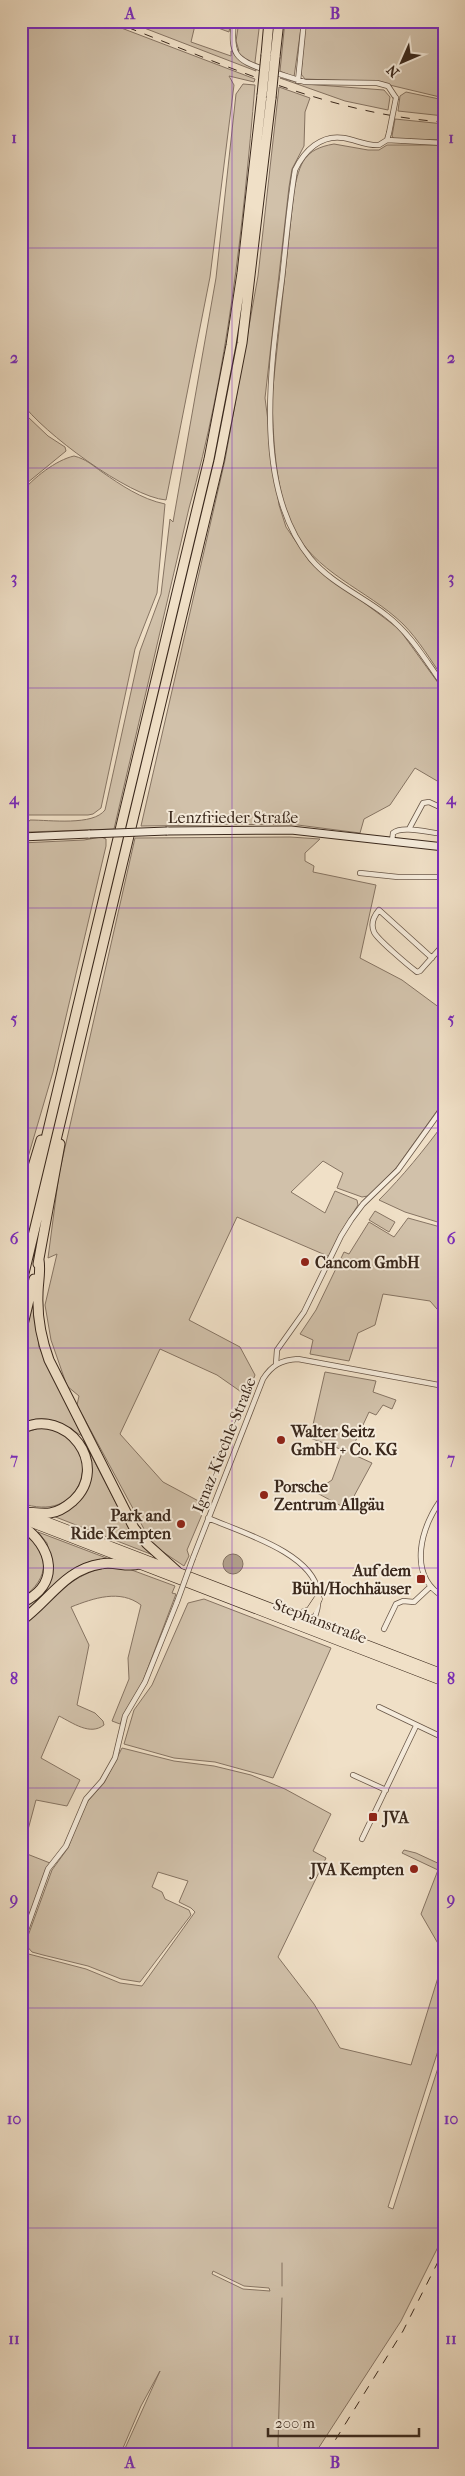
<svg xmlns="http://www.w3.org/2000/svg" width="465" height="2476" font-family="'IM FELL French Canon',serif">
<style>
.green{fill:#d1c1aa;stroke:#867463;fill-rule:evenodd}
.water{fill:#b2a18d;stroke:#827160}
.lines{fill:none;stroke-linecap:round;stroke-linejoin:round}
.stream{stroke:#827160;stroke-width:1}
.street-casing{stroke:#685647;stroke-width:6}
.secondary-casing{stroke:#3a281c;stroke-width:9}
.primary-casing{stroke:#3a281c;stroke-width:9}
.highway-casing{stroke:#3a281c;stroke-width:11}
.street{stroke:#f5ebdb;stroke-width:4.5}
.secondary{stroke:#f5ebdb;stroke-width:7}
.primary{stroke:#f0e0c7;stroke-width:8}
.highway{stroke:#f0e0c7;stroke-width:9}
.rail{stroke:#3a281c;stroke-width:1;stroke-dasharray:9 9;stroke-linecap:butt}
.street-bridge-casing{stroke:#685647;stroke-width:6;stroke-linecap:butt}
.secondary-bridge-casing{stroke:#3a281c;stroke-width:9;stroke-linecap:butt}
.highway-bridge-casing{stroke:#3a281c;stroke-width:11;stroke-linecap:butt}
.street-bridge{stroke:#f5ebdb;stroke-width:4.5}
.secondary-bridge{stroke:#f5ebdb;stroke-width:7}
.highway-bridge{stroke:#f0e0c7;stroke-width:9}
.grid{fill:none;stroke:#7b2cbf;stroke-width:1;stroke-opacity:0.55}
.poi-dot{fill:#8f2418;stroke:#f5ebdb;stroke-width:2}
.labels{text-anchor:middle;dominant-baseline:central;stroke-width:4;stroke-linejoin:round;paint-order:stroke}
.street-label{font-size:16px;fill:#3a281c;stroke:#f5ebdb}
.poi-label{font-size:16px;font-weight:bold;fill:#3a281c;stroke:#f5ebdb;text-anchor:start}
.neatline{fill:none;stroke:#7b2cbf;stroke-width:2}
.grid-label{font-size:16px;text-anchor:middle;font-weight:bold;fill:#7b2cbf}
</style>
<rect width="100%" height="100%" fill="#f0e0c7"/>
<filter id="stains"><feTurbulence type="fractalNoise" baseFrequency=".004" numOctaves="4"/><feColorMatrix values="0 0 0 0 .2 0 0 0 0 .09 0 0 0 0 .02 0 0 0 .5 -.17"/></filter>
<radialGradient id="worn" r=".72"><stop offset=".6" stop-color="#630" stop-opacity="0"/><stop offset="1" stop-color="#630" stop-opacity=".3"/></radialGradient>
<path class="green" d="M21,21H103L255,79L254,82L229,76L234,85L210,277L166,500C129,497 42,432 21,402Z
M126,21H196L191,42L231,56V51H239L236,41L239,21H260L255,62L256,71Z
M199,21H231L229,32Z
M285,21H302L294,77L280,71Z
M305,21H444V98L377,82L305,79L301,74Z
M280,78L305,84L384,90L390,97L388,110L345,101Z
M243,84L255,85C243,227 228,371 189,508L114,829L28,832L24,827L30,820C50,820 93,826 105,810L140,651L161,594L170,519L173,522L216,278L236,94Z
M279,87L310,98L305,112L304,146L292,169L289,187L265,398L279,505L286,527L310,562L399,629L444,691V785L415,768L390,805L364,819L360,833L290,824L141,826L225,460L258,276Z
M406,92L444,100V116L398,111L400,96Z
M395,119L444,124V140L394,139L392,136Z
M334,144L368,150H379L387,145H444V679C431,661 419,640 403,624C367,589 313,573 291,524C275,488 273,435 272,396L294,190C300,163 304,149 334,144Z
M21,407L28,417L48,436L65,447L66,451L21,488Z
M74,456C86,459 92,465 102,472C121,485 141,499 165,504L157,593L135,649L101,808L93,814L88,815H21V493C33,478 56,460 74,456Z
M101,837L106,839V846L53,1072L21,1181V843L84,840Z
M290,837L320,839L305,853V861L314,866L313,872L376,885L360,958L402,980L444,1011V1101L396,1168L368,1196L362,1197L337,1188L343,1173L323,1161L291,1192L325,1213L335,1191L357,1200L358,1205L339,1235L330,1257L237,1217L189,1320L240,1347L255,1375L247,1396L217,1375L160,1349L120,1434L163,1482L206,1505L187,1550L189,1556L184,1566L160,1550L150,1540L77,1405L79,1396L67,1386L51,1340L45,1305L57,1254L48,1258L59,1174L135,838Z
M444,1123V1224L405,1212L379,1200C403,1176 424,1150 444,1123Z
M375,1211L395,1222L389,1232L369,1220Z
M408,1218L444,1228V1317L430,1301L383,1294L375,1325L358,1333L349,1361L310,1354L313,1340L300,1334L316,1310L344,1252L349,1254L369,1222L394,1237Z
M34,1299L39,1347L82,1436C60,1423 47,1412 21,1424V1348Z
M325,1372L376,1381L373,1392L396,1400L392,1409L383,1405L376,1415L369,1412L350,1453L372,1463L347,1509L317,1493V1490L332,1480L343,1450L310,1438Z
M42,1427C105,1431 92,1528 21,1503V1434Z
M89,1451L130,1530L153,1555L53,1516C84,1503 98,1485 89,1451Z
M21,1530C50,1552 52,1577 21,1599Z
M38,1532L109,1559C65,1560 52,1592 21,1616V1607L35,1599L51,1562L47,1543Z
M104,1568L129,1569L175,1586L172,1593L176,1594L143,1681L120,1724L112,1721L129,1679L128,1658L141,1605C120,1589 94,1598 71,1607L89,1645L77,1705L95,1713L103,1721L104,1725C90,1736 73,1723 59,1716L41,1758L80,1780L67,1806L36,1800L22,1852L50,1863L21,1935V1626C49,1604 67,1576 104,1568Z
M204,1599L331,1648L273,1778L215,1762L174,1758L124,1744L134,1710L152,1685L188,1603Z
M122,1748L174,1761L214,1766L251,1775L285,1789L331,1814L313,1851L326,1858L278,1957L314,2004L340,2048L411,2065L444,1958V2032L388,2207L393,2209L444,2049V2235L401,2321L314,2455H122L160,2371L141,2406L120,2455H21V1952L86,1969L120,1983L142,1986L195,1912L191,1908L179,1902L188,1881L158,1872L152,1887L162,1892L165,1899L189,1910L191,1915L140,1982L121,1979L88,1966L43,1955L32,1952L25,1944L52,1870L68,1848L80,1815L88,1801L104,1783ZM213,2271L244,2286L269,2288L270,2291L243,2289L212,2274Z
M404,1850L416,1853L444,1866V1954L421,1914L438,1870L402,1853Z"/>
<path class="water" d="M223 1564a10 10 0 1 1 20 0a10 10 0 1 1-20 0Z"/>
<g class="lines">
<path class="stream" d="M282,2286V2263
M279,2455L278,2444L282,2298"/>
<defs>
<path id="street" d="M234,21C230,54 235,60 266,70
M273,72L305,82L377,83L388,86L396,98
M298,81L304,21
M389,133L387,140L379,145C367,146 356,140 344,138C321,134 304,151 295,170C289,206 286,243 282,279C271,364 252,488 311,559C331,583 362,596 386,615C411,634 426,661 444,686
M387,140L444,143
M409,829L423,803L429,802L444,809
M392,841L393,833C402,825 430,833 444,834
M360,873L398,877H444
M432,958L379,910C374,916 370,923 374,932C377,939 409,966 417,972L420,971L444,944
M442,984L444,981
M276,1364L277,1350L304,1312L341,1236L351,1220L363,1204L398,1170L444,1106
M444,1496C421,1524 406,1576 444,1597
M208,1518C240,1532 313,1553 318,1592C320,1604 316,1614 312,1625
M193,1558L263,1379C272,1365 281,1360 298,1359L444,1386
M384,1629L396,1604L403,1601L414,1602L430,1587
M379,1707L444,1738
M353,1775L386,1790
M362,1839L416,1726
M21,1944L48,1869L66,1846L86,1799L102,1781L115,1758L125,1716L145,1682L177,1602"/>
<path id="secondary" d="M167,831L291,830L444,847
M21,837L90,834"/>
<path id="primary" d="M28,1514L444,1674
M21,1519L444,1682
M294,1616L310,1611L318,1599"/>
<path id="highway" d="M266,55L269,21
M275,57L279,21
M21,1206L41,1140
M21,1243L209,459L231,345L242,273L262,95
M39,1260C41,1271 38,1283 38,1294C37,1317 41,1338 49,1360L134,1528L147,1544L177,1571
M38,1264L60,1144
M21,1286L219,461L242,343L271,98
M21,1333L34,1279
M21,1429C67,1406 111,1466 73,1501C66,1507 59,1512 50,1513C41,1514 31,1512 23,1512
M21,1525C53,1546 62,1585 21,1603
M21,1621C49,1601 65,1569 101,1564C114,1561 127,1568 139,1564"/>
</defs>
<use href="#street" class="street-casing"/>
<use href="#secondary" class="secondary-casing"/>
<use href="#primary" class="primary-casing"/>
<use href="#highway" class="highway-casing"/>
<use href="#street" class="street"/>
<use href="#secondary" class="secondary"/>
<use href="#primary" class="primary"/>
<use href="#highway" class="highway"/>
<path class="rail" d="M111,21C219,62 327,114 444,122
M326,2455L403,2331L444,2250"/>
<defs>
<path id="street-bridge" d="M389,133L396,98
M177,1602L193,1558"/>
<path id="secondary-bridge" d="M90,834L167,831"/>
<path id="highway-bridge" d="M262,95L266,55
M271,98L275,57"/>
</defs>
<use href="#street-bridge" class="street-bridge-casing"/>
<use href="#secondary-bridge" class="secondary-bridge-casing"/>
<use href="#highway-bridge" class="highway-bridge-casing"/>
<use href="#street-bridge" class="street-bridge"/>
<use href="#secondary-bridge" class="secondary-bridge"/>
<use href="#highway-bridge" class="highway-bridge"/>
</g>
<path class="grid" d="M232,21V2455M21,248H444M21,468H444M21,688H444M21,908H444M21,1128H444M21,1348H444M21,1568H444M21,1788H444M21,2008H444M21,2228H444"/>
<g class="poi-dot">
<circle cx="305" cy="1262" r="5"/>
<circle cx="281" cy="1440" r="5"/>
<circle cx="264" cy="1495" r="5"/>
<circle cx="181" cy="1524" r="5"/>
<rect x="416" y="1574" width="10" height="10" rx="2.5"/>
<rect x="368" y="1812" width="10" height="10" rx="2.5"/>
<circle cx="414" cy="1869" r="5"/>
</g>
<g class="labels">
<g class="street-label">
<text x="233" y="817">Lenzfrieder Straße</text>
<text transform="translate(224 1445) rotate(-68)">Ignaz-Kiechle-Straße</text>
<text transform="translate(320 1621) rotate(21)">Stephanstraße</text>
</g>
<g class="poi-label">
<text x="315" y="1262">Cancom GmbH</text>
<text x="291" y="1431">Walter Seitz<tspan x="291" dy="18">GmbH + Co. KG</tspan></text>
<text x="274" y="1486">Porsche<tspan x="274" dy="18">Zentrum Allgäu</tspan></text>
<text x="171" y="1515" text-anchor="end">Park and<tspan x="171" dy="18">Ride Kempten</tspan></text>
<text x="411" y="1570" text-anchor="end">Auf dem<tspan x="411" dy="18">Bühl/Hochhäuser</tspan></text>
<text x="383" y="1817">JVA</text>
<text x="404" y="1869" text-anchor="end">JVA Kempten</text>
</g>
</g>
<rect width="465" height="2476" fill="none" stroke="#f0e0c7" stroke-width="55"/>
<g transform="translate(402 62) rotate(225)" stroke="#f5ebdb" stroke-width="4" paint-order="stroke">
<path d="M0-4L9 19L0 12L-9 19Z" fill="#3a281c"/>
<text y="-8" font-size="14" font-weight="bold" text-anchor="middle" fill="#3a281c">N</text>
</g>
<path d="M268 2428v8h151v-8" fill="none" stroke="#3a281c" stroke-width="2.5"/>
<text x="275" y="2428" font-size="15" fill="#3a281c" stroke="#f5ebdb" stroke-width="4" paint-order="stroke">200 m</text>
<rect x="28" y="28" width="410" height="2420" class="neatline"/>
<g class="grid-label">
<text x="130" y="19">A</text>
<text x="335" y="19">B</text>
<text x="14" y="143">1</text>
<text x="451" y="143">1</text>
<text x="14" y="363">2</text>
<text x="451" y="363">2</text>
<text x="14" y="583">3</text>
<text x="451" y="583">3</text>
<text x="14" y="804">4</text>
<text x="451" y="804">4</text>
<text x="14" y="1024">5</text>
<text x="451" y="1024">5</text>
<text x="14" y="1244">6</text>
<text x="451" y="1244">6</text>
<text x="14" y="1464">7</text>
<text x="451" y="1464">7</text>
<text x="14" y="1684">8</text>
<text x="451" y="1684">8</text>
<text x="14" y="1904">9</text>
<text x="451" y="1904">9</text>
<text x="14" y="2124">10</text>
<text x="451" y="2124">10</text>
<text x="14" y="2344">11</text>
<text x="451" y="2344">11</text>
<text x="130" y="2468">A</text>
<text x="335" y="2468">B</text>
</g>
<rect width="100%" height="100%" filter="url(#stains)"/>
<rect width="100%" height="100%" fill="url(#worn)"/>
</svg>
